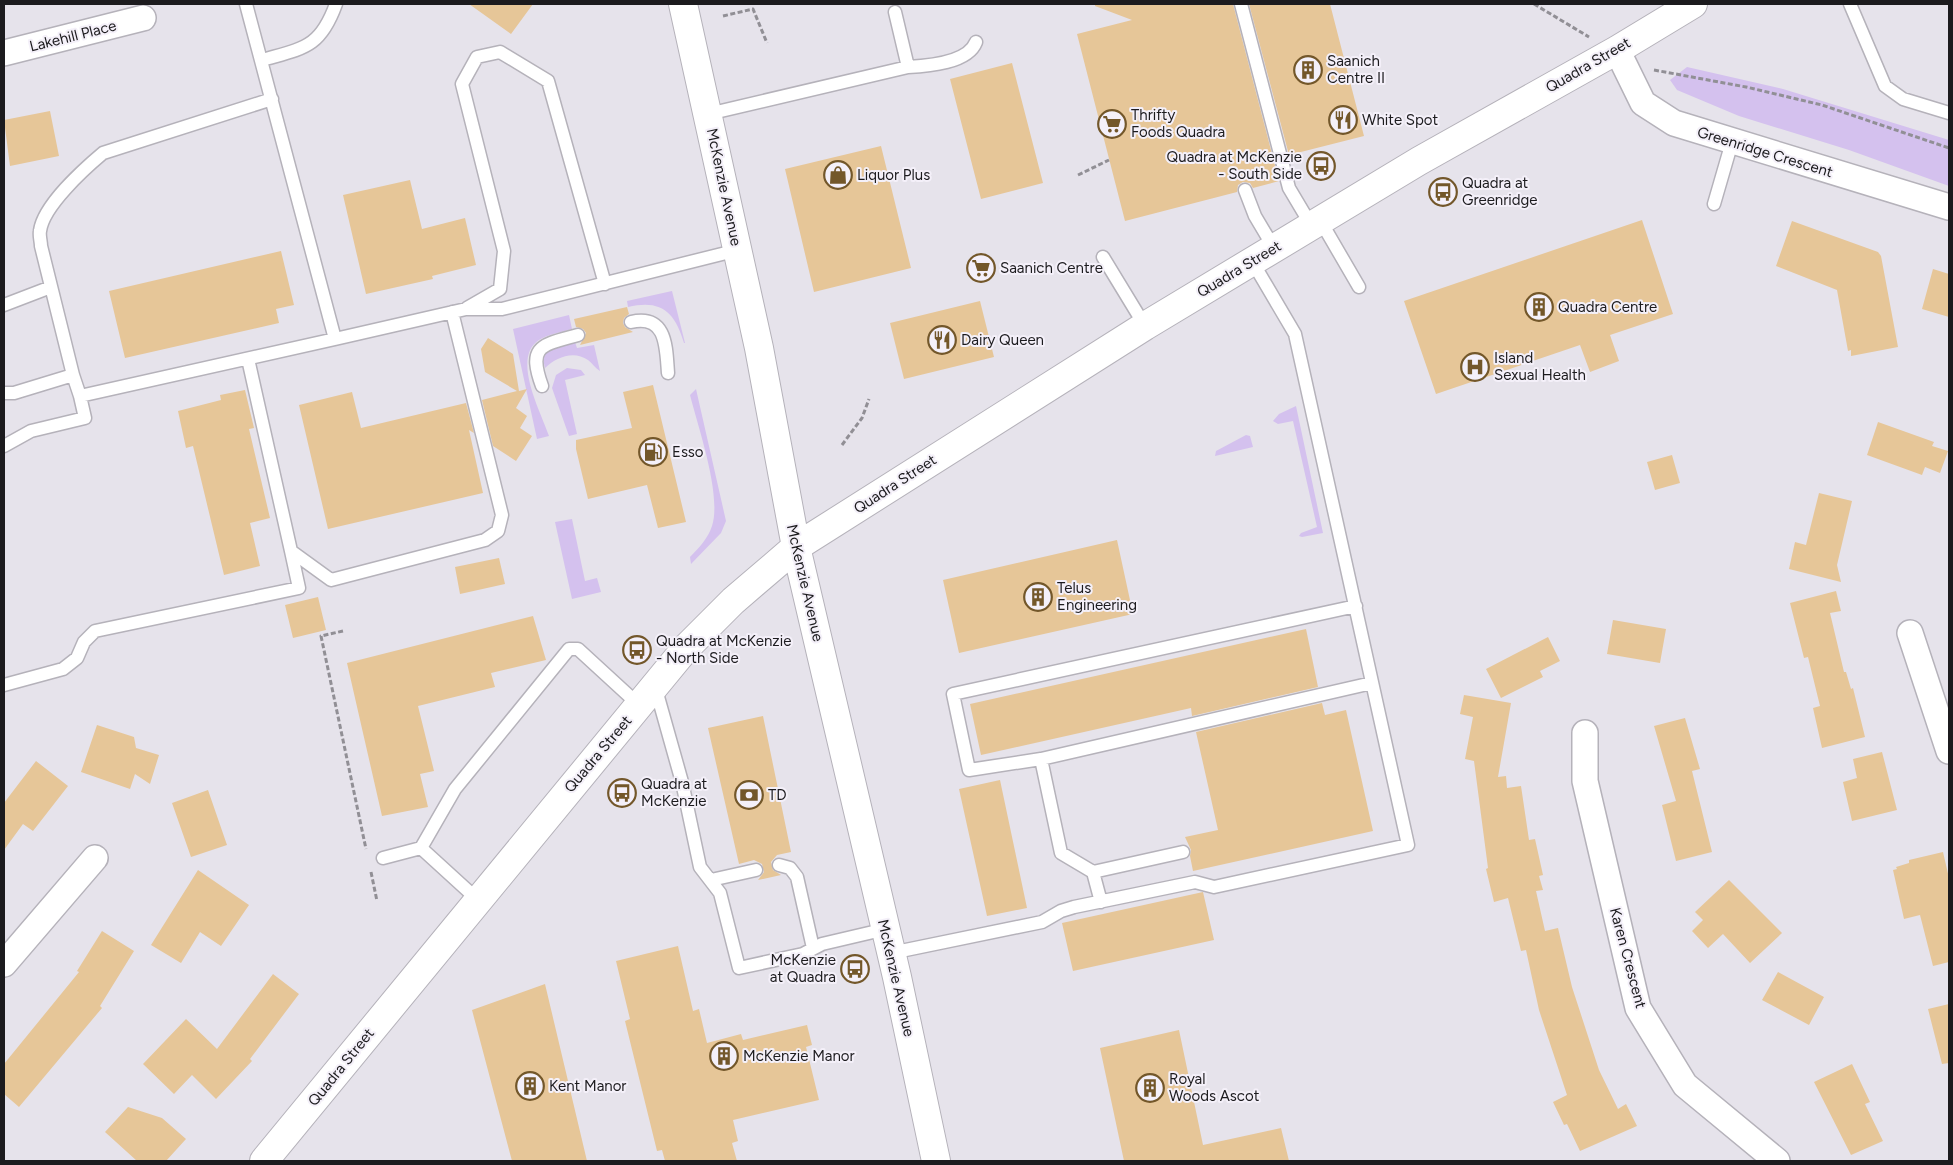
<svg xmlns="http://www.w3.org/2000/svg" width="1953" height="1165" font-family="Figtree,sans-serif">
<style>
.green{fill:#d4c1ee}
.building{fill:#e6c698}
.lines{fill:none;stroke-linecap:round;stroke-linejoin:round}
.lane-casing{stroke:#b5b2ba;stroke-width:15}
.street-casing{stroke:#b5b2ba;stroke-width:28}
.secondary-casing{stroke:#b5b2ba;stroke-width:30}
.path{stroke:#918f95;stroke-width:3;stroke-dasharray:5 2.5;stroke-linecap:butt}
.lane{stroke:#fff;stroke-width:12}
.street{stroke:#fff;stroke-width:25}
.secondary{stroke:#fff;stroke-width:28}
.labels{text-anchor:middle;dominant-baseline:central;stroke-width:4;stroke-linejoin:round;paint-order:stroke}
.street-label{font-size:15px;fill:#1c1b1e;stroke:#f4f0f9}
.poi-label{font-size:15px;fill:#1c1b1e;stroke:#f4f0f9;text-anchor:start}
</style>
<rect width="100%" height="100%" fill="#e6e3eb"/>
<path class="green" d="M1687,67L1783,89L1949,140V186L1849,150L1739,116L1677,90L1670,80Z
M672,291L685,343H684C675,312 661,299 628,307L627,301Z
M569,315L572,329C562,332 548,334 539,340C511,358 541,412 549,436L537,439L513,329Z
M575,342L577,348L594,345L600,371C595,368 592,363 588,360C574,350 556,357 545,368L543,359L547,351Z
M567,368L581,370L585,375L565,380L577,434L569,436L552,388L556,375Z
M696,389L726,521L721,533L691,564L690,557C699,548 708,538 712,526C722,495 698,427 690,395Z
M1296,406L1323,533L1302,537L1299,536L1301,533L1317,527L1293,421L1278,424L1273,421L1279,414Z
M1246,435L1250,436L1253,447L1215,456L1216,451Z
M572,519L585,581L597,578L601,592L572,599L555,522Z"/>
<path class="building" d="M469,4H533L511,34Z
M1095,4H1233L1279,181L1253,188L1250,183L1243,182L1238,185L1237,192L1125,221L1077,34L1132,20L1095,6Z
M1249,4H1330L1364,136L1289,155Z
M1012,63L1043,183L981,199L950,79Z
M50,111L59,156L10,166L4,120Z
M881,146L911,268L814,292L785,169Z
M410,180L422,229L465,218L476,265L432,276L433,279L366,294L343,195Z
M1642,220L1673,314L1610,335L1619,361L1590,372L1580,345L1436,394L1404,301Z
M1792,221L1878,252L1881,256L1898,347L1851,356V350L1848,351L1837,290L1776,266Z
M281,251L294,305L276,309L279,323L125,358L109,291Z
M1933,269L1949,274V317L1922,309Z
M980,301L994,357L904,379L890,323Z
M627,307L629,314L624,318L623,323L625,327L633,332L580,345L586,333L583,329L576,327L574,319Z
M488,338L513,354L519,391L527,389L516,408L527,416L520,428L532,436L516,461L493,446L482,400L517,391L485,372L481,349Z
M653,385L686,522L658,528L647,485L588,499L576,449V440L632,428L623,392Z
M245,390L254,428L249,429L270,518L250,523L260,566L224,575L193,446L186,448L178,411L221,400L220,395Z
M352,392L361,428L466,403L474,433L469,430L483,493L328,529L299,405Z
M1878,422L1934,442L1932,446L1948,451L1940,473L1925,467L1922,475L1867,455Z
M1672,455L1680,483L1655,490L1647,462Z
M1819,493L1852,501L1837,565L1841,582L1789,569L1795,542L1806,545Z
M1117,540L1133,614L959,653L943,580Z
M499,558L505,584L460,594L455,567Z
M1836,591L1841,611L1830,613L1844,672H1846L1851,689L1853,688L1865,737L1822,748L1813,708L1820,706L1808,657L1804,658L1790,603Z
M318,597L326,630L293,638L285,605Z
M533,616L546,660L491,673L495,687L418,706L434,771L420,774L428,807L382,816L347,663Z
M1613,620L1666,629L1660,663L1607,654Z
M1306,629L1318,687L1192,716L1191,708L981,755L970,704Z
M1548,637L1560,661L1540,671L1543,677L1501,698L1486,669Z
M1464,695L1511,703L1498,777L1506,776L1507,788L1521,786L1529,840L1535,839L1543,875L1539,876L1543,890L1536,891L1545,931L1558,928L1572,987L1599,1070L1618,1109L1626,1104L1637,1126L1580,1151L1567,1124L1564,1125L1553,1102L1567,1095L1539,1010L1526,950L1521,951L1508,898L1494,902L1486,869L1488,868L1474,761L1465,759L1473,717L1460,714Z
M1322,703L1325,715L1346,710L1373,831L1193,871L1190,856L1191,850L1185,837L1218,830L1196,732Z
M763,716L791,852L777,855L771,862L773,870L781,875L758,880L764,872L762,864L754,860L739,864L708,728Z
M1685,718L1700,769L1692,771L1712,852L1676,861L1662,805L1676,801L1654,726Z
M97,725L134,737L136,748L159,755L150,784L135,774L130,789L81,772Z
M1882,752L1897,810L1852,821L1843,782L1857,778L1853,759Z
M36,761L68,786L33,831L23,824L4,850V803Z
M1000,780L1027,908L987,916L959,789Z
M208,790L227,845L191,857L172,803Z
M1943,852L1949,878V962L1933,966L1920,915L1904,919L1893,870L1897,869L1896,867L1909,863V860Z
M198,870L249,905L221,946L200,932L181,963L151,945Z
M1729,880L1782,933L1750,963L1723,934L1708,948L1692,931L1703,920L1695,912Z
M1203,892L1214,940L1073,971L1062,923Z
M102,931L134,951L100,1006L102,1008L19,1107L4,1094V1064L79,972L77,971Z
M678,946L693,1011L699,1009L707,1043L741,1034L743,1040L807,1025L812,1045L806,1047L819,1100L733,1120L738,1141L732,1143L737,1161H665L662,1150L657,1151L625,1021L630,1019L616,961Z
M1778,972L1824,997L1809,1025L1762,1000Z
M273,974L299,994L250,1059L252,1061L216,1099L192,1075L174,1094L143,1064L186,1019L217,1049Z
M545,984L587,1161H512L472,1010Z
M1949,1004V1063L1942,1064L1928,1009Z
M1179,1030L1203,1145L1281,1128L1289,1161H1124L1100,1048Z
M1852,1064L1870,1102L1865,1104L1883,1141L1851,1155L1814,1082Z
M128,1107L162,1118L186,1139L166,1161H137L105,1132Z"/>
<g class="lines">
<defs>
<path id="lane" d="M246,4L335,339L466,309H502L738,250
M1241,4L1289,188L1311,225
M1850,4L1885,86L1903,99L1949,113
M895,12L908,67
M262,60C304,48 320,48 336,4
M708,114L908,67C928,66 968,63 976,42
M1245,190L1255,216L1274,248
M1714,204L1732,142
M1320,220L1359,287
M1103,257L1145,326
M4,305L51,287
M467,308L500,289L504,251L462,84L477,57L500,52L548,81L605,284
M631,322C667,314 666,347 668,373
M248,359L291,551L331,580L485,540L498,531L502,515L452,312
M73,375L41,246C41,241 39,236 40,231C43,206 84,169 103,153L272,99
M542,386C527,345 542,345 578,335
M4,393H14L73,375L80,396L335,339
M4,446L31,431L85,418L80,396
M1356,606L953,694L969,770L1041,759L1372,683
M4,685L63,669L77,658L84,642L95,631L299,588L291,551
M655,686L682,782L700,867L720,893L739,968L803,954L822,944L886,929
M1041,759L1061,853L1093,872L1101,902
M421,848L478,900
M383,858L421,848L455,789L569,649H578L639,705
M779,865L790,868L797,877L813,948
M1093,872L1183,852
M711,880L756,870
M891,953L1042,922L1061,911L1074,907L1195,882L1214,887L1408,845L1295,334L1252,261"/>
<path id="street" d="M1617,50L1643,103L1674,123L1949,207
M4,53L143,18
M1910,633L1949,751
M1585,733V781L1638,1008L1685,1085L1777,1161
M4,964L95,858"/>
<path id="secondary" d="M683,4L759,348L796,547L897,977L936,1161
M264,1161L686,648L733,601L796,547L1145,326L1419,161L1617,50L1693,4"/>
</defs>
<use href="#lane" class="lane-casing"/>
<use href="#street" class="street-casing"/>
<use href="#secondary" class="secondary-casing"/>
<path class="path" d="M1534,4L1589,37
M723,16L753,9L767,43
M1654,70L1746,87L1822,105L1949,148
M1078,175L1109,160
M842,445L862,418L869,399
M343,631L321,636L366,849
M371,872L377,901"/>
<use href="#lane" class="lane"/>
<use href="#street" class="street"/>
<use href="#secondary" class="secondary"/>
</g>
<defs>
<symbol id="building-ring" viewBox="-11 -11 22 22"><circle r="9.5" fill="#f4f0f9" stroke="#73572a" stroke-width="1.5"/><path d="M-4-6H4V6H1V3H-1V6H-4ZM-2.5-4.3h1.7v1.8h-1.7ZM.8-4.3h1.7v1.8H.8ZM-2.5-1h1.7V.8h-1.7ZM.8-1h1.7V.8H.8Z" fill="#73572a"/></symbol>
<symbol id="restaurant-ring" viewBox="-11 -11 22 22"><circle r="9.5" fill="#f4f0f9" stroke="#73572a" stroke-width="1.5"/><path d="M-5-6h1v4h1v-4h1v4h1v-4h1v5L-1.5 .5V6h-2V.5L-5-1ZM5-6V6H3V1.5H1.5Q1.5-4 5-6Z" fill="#73572a"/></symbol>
<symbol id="supermarket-ring" viewBox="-11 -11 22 22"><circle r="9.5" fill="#f4f0f9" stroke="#73572a" stroke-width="1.5"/><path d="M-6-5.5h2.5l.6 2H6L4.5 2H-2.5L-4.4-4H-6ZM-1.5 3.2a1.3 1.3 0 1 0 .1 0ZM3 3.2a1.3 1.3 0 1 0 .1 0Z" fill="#73572a"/></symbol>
<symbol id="bus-ring" viewBox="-11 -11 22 22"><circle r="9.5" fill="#f4f0f9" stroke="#73572a" stroke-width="1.5"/><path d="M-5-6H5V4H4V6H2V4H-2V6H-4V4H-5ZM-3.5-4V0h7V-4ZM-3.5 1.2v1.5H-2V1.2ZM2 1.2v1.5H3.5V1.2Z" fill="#73572a"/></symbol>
<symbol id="shop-ring" viewBox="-11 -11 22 22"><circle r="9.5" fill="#f4f0f9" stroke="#73572a" stroke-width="1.5"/><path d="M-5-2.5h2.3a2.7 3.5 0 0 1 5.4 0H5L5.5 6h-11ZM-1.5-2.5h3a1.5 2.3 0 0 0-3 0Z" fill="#73572a"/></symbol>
<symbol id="hospital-ring" viewBox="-11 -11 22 22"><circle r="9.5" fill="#f4f0f9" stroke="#73572a" stroke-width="1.5"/><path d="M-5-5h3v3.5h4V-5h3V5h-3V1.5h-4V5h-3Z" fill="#73572a"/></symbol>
<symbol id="fuel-ring" viewBox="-11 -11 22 22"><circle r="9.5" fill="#f4f0f9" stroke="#73572a" stroke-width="1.5"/><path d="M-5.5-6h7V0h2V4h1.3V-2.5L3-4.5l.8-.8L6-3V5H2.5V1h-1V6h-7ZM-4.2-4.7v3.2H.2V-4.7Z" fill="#73572a"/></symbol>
<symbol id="bank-ring" viewBox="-11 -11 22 22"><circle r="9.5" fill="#f4f0f9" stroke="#73572a" stroke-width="1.5"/><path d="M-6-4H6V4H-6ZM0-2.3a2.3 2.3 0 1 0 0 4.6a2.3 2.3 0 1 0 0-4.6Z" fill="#73572a"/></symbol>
</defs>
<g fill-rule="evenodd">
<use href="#building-ring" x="1292" y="54" width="32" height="32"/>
<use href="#restaurant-ring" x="1327" y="104" width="32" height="32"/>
<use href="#supermarket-ring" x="1096" y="108" width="32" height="32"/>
<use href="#bus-ring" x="1305" y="150" width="32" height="32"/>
<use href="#shop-ring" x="822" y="159" width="32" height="32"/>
<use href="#bus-ring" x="1427" y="176" width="32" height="32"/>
<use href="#supermarket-ring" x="965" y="252" width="32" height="32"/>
<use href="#building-ring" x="1523" y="291" width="32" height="32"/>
<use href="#restaurant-ring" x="926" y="324" width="32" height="32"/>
<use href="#hospital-ring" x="1459" y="351" width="32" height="32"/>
<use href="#fuel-ring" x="637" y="436" width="32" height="32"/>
<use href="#building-ring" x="1022" y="581" width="32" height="32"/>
<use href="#bus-ring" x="621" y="634" width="32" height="32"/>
<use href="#bus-ring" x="606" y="777" width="32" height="32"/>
<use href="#bank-ring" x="733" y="779" width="32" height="32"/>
<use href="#bus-ring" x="839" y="953" width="32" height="32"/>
<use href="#building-ring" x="708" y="1040" width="32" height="32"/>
<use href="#building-ring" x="514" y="1070" width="32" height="32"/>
<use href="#building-ring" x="1134" y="1072" width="32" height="32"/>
</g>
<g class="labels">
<g class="street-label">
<text transform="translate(73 36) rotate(-14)">Lakehill Place</text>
<text transform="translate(1588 65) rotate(-30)">Quadra Street</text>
<text transform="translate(1765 152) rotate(17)">Greenridge Crescent</text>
<text transform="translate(724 187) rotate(78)">McKenzie Avenue</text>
<text transform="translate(1239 269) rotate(-31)">Quadra Street</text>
<text transform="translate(895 484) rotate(-33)">Quadra Street</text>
<text transform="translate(805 583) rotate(77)">McKenzie Avenue</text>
<text transform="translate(598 754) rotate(-50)">Quadra Street</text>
<text transform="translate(1628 958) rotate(75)">Karen Crescent</text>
<text transform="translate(896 978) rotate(77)">McKenzie Avenue</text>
<text transform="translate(341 1067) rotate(-51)">Quadra Street</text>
</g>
<g class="poi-label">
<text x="1327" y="61">Saanich<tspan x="1327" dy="17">Centre II</tspan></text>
<text x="1131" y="115">Thrifty<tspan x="1131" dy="17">Foods Quadra</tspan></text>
<text x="1362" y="120">White Spot</text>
<text x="1302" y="157" text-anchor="end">Quadra at McKenzie<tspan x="1302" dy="17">- South Side</tspan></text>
<text x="857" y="175">Liquor Plus</text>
<text x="1462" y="183">Quadra at<tspan x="1462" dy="17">Greenridge</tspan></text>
<text x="1000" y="268">Saanich Centre</text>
<text x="1558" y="307">Quadra Centre</text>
<text x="961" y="340">Dairy Queen</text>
<text x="1494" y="358">Island<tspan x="1494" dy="17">Sexual Health</tspan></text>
<text x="672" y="452">Esso</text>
<text x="1057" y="588">Telus<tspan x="1057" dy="17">Engineering</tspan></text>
<text x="656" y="641">Quadra at McKenzie<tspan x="656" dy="17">- North Side</tspan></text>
<text x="641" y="784">Quadra at<tspan x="641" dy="17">McKenzie</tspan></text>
<text x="768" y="795">TD</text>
<text x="836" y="960" text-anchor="end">McKenzie<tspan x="836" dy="17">at Quadra</tspan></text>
<text x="743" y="1056">McKenzie Manor</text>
<text x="1169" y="1079">Royal<tspan x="1169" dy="17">Woods Ascot</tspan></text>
<text x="549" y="1086">Kent Manor</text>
</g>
</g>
<rect width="1953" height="1165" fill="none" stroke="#1c1b1e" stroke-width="10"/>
</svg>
